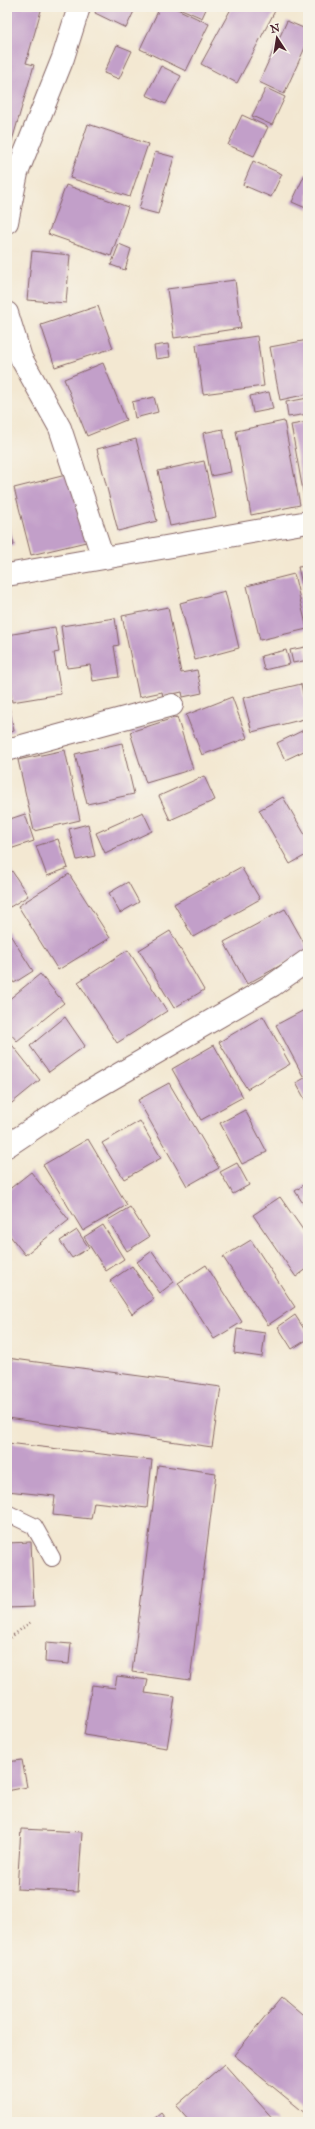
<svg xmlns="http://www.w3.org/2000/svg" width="315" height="2129" font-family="'IM FELL Great Primer',serif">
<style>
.building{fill:#c29fc9}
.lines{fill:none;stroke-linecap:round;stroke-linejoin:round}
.service-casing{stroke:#856565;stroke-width:18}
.minor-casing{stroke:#856565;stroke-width:24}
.path{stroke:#856565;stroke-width:2.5;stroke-dasharray:1 3;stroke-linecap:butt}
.service{stroke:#fff;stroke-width:16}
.minor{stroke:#fff;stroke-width:22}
</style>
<rect width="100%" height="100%" fill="#f7f3e8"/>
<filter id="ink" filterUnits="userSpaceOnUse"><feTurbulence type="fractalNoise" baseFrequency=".025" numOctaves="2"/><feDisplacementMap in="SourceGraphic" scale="8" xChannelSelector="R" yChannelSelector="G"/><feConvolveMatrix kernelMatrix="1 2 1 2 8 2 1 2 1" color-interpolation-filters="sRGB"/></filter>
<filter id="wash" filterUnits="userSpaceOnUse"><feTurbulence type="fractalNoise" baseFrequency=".012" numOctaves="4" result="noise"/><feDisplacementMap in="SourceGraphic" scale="16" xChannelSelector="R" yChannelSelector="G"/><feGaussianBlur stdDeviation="0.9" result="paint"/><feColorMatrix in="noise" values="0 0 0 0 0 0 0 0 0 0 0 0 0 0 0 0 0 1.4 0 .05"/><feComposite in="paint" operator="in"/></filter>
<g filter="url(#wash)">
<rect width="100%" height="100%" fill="#f3e8d2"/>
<g id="blocks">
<path class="building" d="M7,7H42L26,63L34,65L7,158Z
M97,7H136L126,28L95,13Z
M160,7H173L209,24L186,71L140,49Z
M177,7H207L202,18Z
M232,7H272L276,9L237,83L201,64Z
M295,7H308V13Z
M287,21L308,30V41L284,94L259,82Z
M117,45L132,51L119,79L104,73Z
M161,66L181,76L166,104L146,95Z
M266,88L285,97L272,125L252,116Z
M242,115L268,127L254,156L228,145Z
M88,124L148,144L130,197L70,178Z
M155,152L174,157L158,214L139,209Z
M253,161L282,174L271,197L243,185Z
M305,174L308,176V209L292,202Z
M66,185L128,207L111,256L48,234Z
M119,244L131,249L125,270L111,265Z
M32,251L70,255L66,303L27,300Z
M235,280L241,328L174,338L167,289Z
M98,306L113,348L55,367L41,325Z
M257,336L264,386L203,394L196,345Z
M308,340V394L280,400L270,347Z
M168,344L170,357L156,359L154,346Z
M103,363L126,420L87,436L64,379Z
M269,392L273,409L253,413L250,396Z
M154,397L158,412L135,418L132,402Z
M308,398V414L288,417L286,402Z
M284,421L300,505L251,515L236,431Z
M308,422V502H305L291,425Z
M223,429L231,472L211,476L203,433Z
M136,439L157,521L118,531L97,449Z
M204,461L216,517L170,526L158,471Z
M70,474L86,542L31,555L14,488Z
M7,519L14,545L7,547Z
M308,557V605H307L298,567L306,566L304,558Z
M294,574L307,629L260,640L247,586Z
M225,591L239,648L195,660L180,603Z
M168,607L181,673L197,670L202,693L183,697L182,692L163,696L162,692L139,697L122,616Z
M115,618L119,645L114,646L119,677L93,681L90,665L67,668L61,626Z
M55,627L59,652L54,653L61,694L12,702L7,671V635Z
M305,647L308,660L293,663L290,650Z
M286,650L290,664L264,670L261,656Z
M301,684L308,718L252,732L243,698Z
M7,696L14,731L7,733Z
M232,697L247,738L202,755L186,715Z
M177,717L193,769L146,783L130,732Z
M308,728V749L285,760L277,743Z
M122,743L134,794L87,804L75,754Z
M65,750L80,820L34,831L18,760Z
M204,776L215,800L170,820L159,796Z
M283,797L308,840V854L290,864L259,810Z
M143,812L152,831L105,853L96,833Z
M25,814L34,841L7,850V820Z
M88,824L95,856L77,860L69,829Z
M58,839L68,868L47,876L36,846Z
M241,867L260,899L193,937L174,904Z
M12,871L28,896L10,907L7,902V874Z
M69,874L110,938L58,970L18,906Z
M128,882L139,902L120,913L109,893Z
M285,909L308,950L247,984L224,942Z
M7,930L33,971L14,983L7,973Z
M170,931L204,990L174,1008L139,950Z
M128,950L167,1011L117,1043L78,982Z
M40,974L64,1003L17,1041L7,1030V1001Z
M308,1008V1073L303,1076L276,1025Z
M263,1016L290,1064L247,1089L219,1042Z
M65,1017L85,1046L49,1072L30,1046Z
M9,1041L40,1080L7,1107V1042Z
M214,1045L243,1097L201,1120L172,1069Z
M308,1076V1105L296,1083Z
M169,1083L219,1168L187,1186L138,1100Z
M245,1110L267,1152L242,1164L220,1123Z
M140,1121L161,1158L124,1179L102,1143Z
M88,1139L127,1205L83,1231L43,1165Z
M237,1163L249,1185L233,1194L220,1172Z
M31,1172L69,1220L25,1255L7,1232V1191Z
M308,1182V1211L295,1191Z
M280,1197L308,1237V1268L296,1277L253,1215Z
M130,1207L149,1237L127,1251L108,1220Z
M103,1225L124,1259L106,1271L84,1237Z
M77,1230L89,1248L72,1258L60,1241Z
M251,1240L295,1307L268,1325L223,1257Z
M152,1251L174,1282L160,1293L137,1262Z
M206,1265L242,1322L214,1339L178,1283Z
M132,1266L154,1299L132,1314L110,1281Z
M295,1315L308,1335V1339L292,1349L278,1327Z
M237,1329L265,1333L262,1357L234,1353Z
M7,1358L221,1387L212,1447L7,1418Z
M8,1443L152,1460L147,1508L94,1502L91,1519L53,1515L55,1496L7,1491Z
M158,1465L216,1473L190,1680L132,1672Z
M31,1542L34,1607L7,1608V1543Z
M46,1642L71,1644L69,1664L45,1662Z
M117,1676L148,1680L145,1693L175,1697L167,1748L84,1735L92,1685L115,1688Z
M22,1760L27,1787L7,1791V1762Z
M21,1829L82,1832L78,1892L17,1889Z
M282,1997L308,2019V2112L306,2114L234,2055Z
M224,2064L276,2122H190L176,2106Z
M161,2113L168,2122H150Z"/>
</g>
</g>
<g filter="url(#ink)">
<use href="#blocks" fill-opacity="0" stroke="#856565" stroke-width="1"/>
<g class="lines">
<defs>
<path id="service" d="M7,1513L34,1526L52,1558"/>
<path id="minor" d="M7,222L17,173L63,58L79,7
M7,313L21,358L60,428L103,558
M7,575L308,522
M7,750L172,705
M7,1146L85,1094L273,985L308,960"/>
</defs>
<use href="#service" class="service-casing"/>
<use href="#minor" class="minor-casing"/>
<path class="path" d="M7,1640L32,1621"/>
<use href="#service" class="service"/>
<use href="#minor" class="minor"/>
</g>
</g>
<rect width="315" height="2129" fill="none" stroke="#f7f3e8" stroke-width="24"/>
<g transform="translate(277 38) rotate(348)" stroke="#f7f3e8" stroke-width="3" paint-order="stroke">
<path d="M0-3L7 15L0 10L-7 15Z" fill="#4a1f2b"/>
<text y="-6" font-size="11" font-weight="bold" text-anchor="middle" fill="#4a1f2b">N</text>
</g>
</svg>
